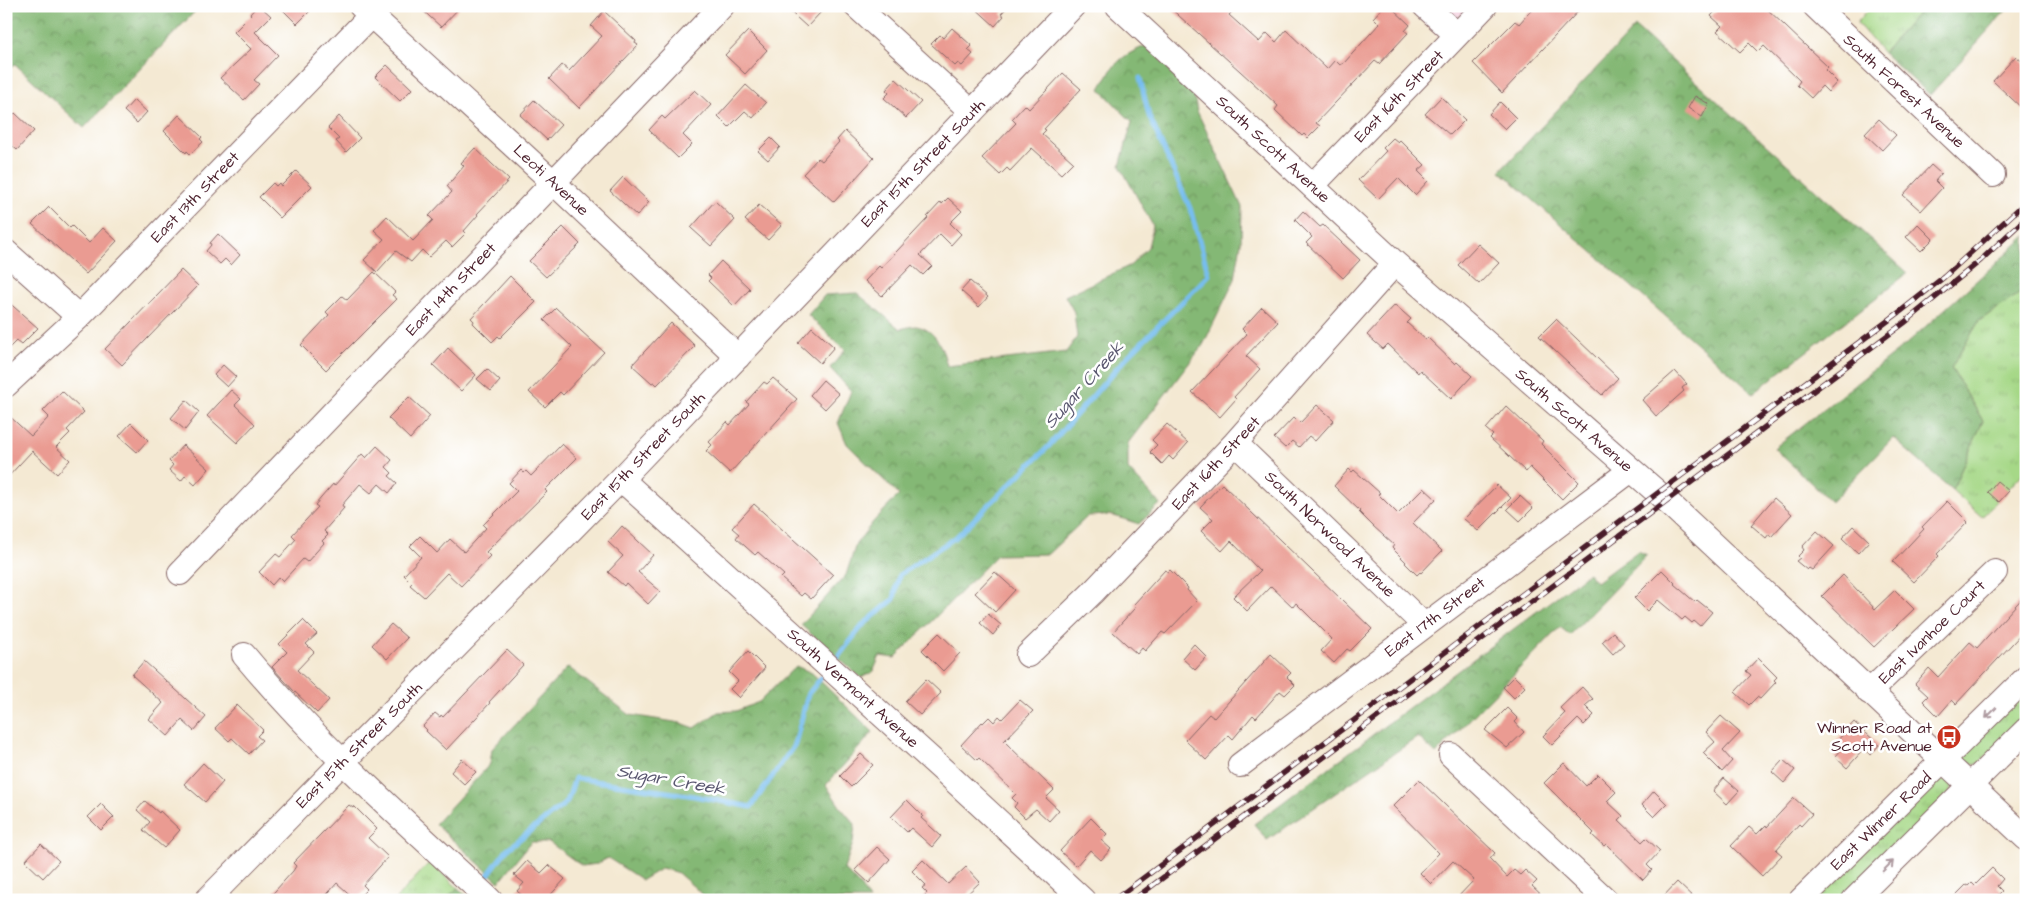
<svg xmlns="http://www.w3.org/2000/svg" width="2032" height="906" font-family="'Architects Daughter',sans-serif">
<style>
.built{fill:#f4cfde}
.grass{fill:url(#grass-tufts);stroke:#787c59}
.forest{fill:url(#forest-crowns);stroke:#676c50}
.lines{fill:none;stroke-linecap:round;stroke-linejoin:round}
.stream{stroke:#77beef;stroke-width:5}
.building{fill:#ea9b92}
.minor-casing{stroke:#866666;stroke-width:26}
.minor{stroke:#fff;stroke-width:24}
.rail-casing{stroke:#4a1f2b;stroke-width:5.5}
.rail{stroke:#fff;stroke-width:4;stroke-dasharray:11;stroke-linecap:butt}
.oneway{stroke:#ae9aa0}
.labels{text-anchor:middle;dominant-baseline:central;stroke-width:5;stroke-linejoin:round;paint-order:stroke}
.street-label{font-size:16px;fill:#4a1f2b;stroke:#fff}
.poi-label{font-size:16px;fill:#4a1f2b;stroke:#fff;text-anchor:end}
.water-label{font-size:18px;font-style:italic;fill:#5a5770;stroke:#fff}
</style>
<defs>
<pattern id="grass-tufts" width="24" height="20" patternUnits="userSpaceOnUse" patternTransform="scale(1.25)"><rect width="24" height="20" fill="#a6d887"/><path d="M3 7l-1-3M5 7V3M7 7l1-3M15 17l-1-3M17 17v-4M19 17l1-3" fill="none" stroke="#90b975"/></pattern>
<pattern id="forest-crowns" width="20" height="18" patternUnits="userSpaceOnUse" patternTransform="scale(1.25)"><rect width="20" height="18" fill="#84b874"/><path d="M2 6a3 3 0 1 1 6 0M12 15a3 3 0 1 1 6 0" fill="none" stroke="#6e955f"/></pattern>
</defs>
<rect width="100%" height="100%" fill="#fff"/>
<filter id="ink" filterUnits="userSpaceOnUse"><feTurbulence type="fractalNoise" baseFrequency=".02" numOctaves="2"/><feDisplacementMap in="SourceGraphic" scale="10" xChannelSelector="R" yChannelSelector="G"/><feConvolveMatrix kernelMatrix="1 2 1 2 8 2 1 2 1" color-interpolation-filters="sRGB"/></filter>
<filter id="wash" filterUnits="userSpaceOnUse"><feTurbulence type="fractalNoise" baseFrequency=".0096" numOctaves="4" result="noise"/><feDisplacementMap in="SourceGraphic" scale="20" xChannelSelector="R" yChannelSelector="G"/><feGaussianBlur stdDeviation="1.12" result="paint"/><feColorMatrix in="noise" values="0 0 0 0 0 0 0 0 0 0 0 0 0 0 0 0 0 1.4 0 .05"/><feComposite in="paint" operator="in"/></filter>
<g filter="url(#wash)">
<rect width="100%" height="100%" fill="#f4e9d3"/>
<path class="built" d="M1407,6H1470L1440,37Z"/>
<path class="grass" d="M1871,6H1924L1883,53L1857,23Z
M2026,289V470L1982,517L1952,490L1983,421L1951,368L1979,321Z
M2026,689V717L1980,763L1975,764L1969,762L1963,757V752Z
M1946,774L1953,785L1950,793L1840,900H1812Z
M430,862L458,888L444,900H395Z"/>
<path class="forest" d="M6,6H200L84,128L15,64L6,73Z
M1924,6H2010L1930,95L1883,53Z
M1635,27L1908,273L1753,393L1500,171Z
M1148,45L1192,86L1197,111L1242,207L1241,243L1235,279L1203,345L1128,443V469L1160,504L1139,524L1111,515L1088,516L1048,554L997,555L895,658L880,656L873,672L861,678L801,625L846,575L856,544L873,522L899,495L847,444L838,423L851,391L830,368L845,350L808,315L825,295L857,293L900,329C905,328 911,326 916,326C936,329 943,349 947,366L1066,352L1077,337L1074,312L1065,296L1131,265L1148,247L1153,226L1120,166L1132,122L1100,89C1114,63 1120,56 1148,45Z
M2026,236V289L1979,321L1951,368L1983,421L1952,490L1893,438L1831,502L1774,448L1905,345Z
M1638,551L1647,555L1570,635L1560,627L1436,754L1418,737L1267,840L1254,824L1588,573L1596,582Z
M796,666L812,673L873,732L826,785L841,808L855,824L853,843L844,869L861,887L869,900H709L678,873L662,868L642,880L608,858L597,864L582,866L549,842H531L499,882L435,824L490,764L492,749L568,667L630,715L681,723L695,728L718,712L736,711L759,702Z
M458,888L471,900H444Z"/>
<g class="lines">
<path class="stream" d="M838,657L863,625L894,599L899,575L956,537L1048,447L1126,358L1209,275L1190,208L1149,116L1140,78
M485,879L507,849L567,802L575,778L694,796L751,807L795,744L808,694L821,678"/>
</g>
<g id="blocks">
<path class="building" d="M257,6H260L271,16L255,32L278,55L254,80L259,84L244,100L220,78L251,49L234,32L251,15L250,14Z
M279,6H315L297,24Z
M418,6H461L441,27Z
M784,6H815L821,12L807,27Z
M973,6H1008L1001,14L1004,16L995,26Z
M1168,6H1237L1229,15L1259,42L1267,33L1276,42L1286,30L1327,69L1335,60L1340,65L1344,63L1379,24L1373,18L1384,6H1390L1410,25L1405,31L1408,33L1379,64L1375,61L1316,123L1320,126L1308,138L1304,134L1302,136L1275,110L1278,106L1261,90Z
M1535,6H1583L1502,93L1473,63L1515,21L1519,24Z
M1720,6H1764L1828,67L1825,70L1837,82L1828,92L1822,86L1811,98L1797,85L1800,81L1764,46L1758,52L1749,43L1740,52L1717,31L1722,26L1711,16Z
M604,11L636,41L635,43L638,45L579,108L549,79L562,65L569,71L602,36L591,26Z
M952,28L972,46L968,50L973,54L962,66L958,63L955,66L931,44L940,35L943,38Z
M748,31L767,50L745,74L725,55Z
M2016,56L2026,65V112L1993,81Z
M387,65L412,89L400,101L375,77Z
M1063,73L1081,89L1044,129L1046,130L1042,134L1073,162L1061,174L1032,148L1010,171L1007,168L1000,175L982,158L1016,123L1012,119L1025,105L1029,109Z
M896,79L921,102L906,118L884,98L889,93L886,90Z
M746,85L766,103L753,118L745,111L729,127L718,116Z
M695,90L711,105L683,135L692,144L678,158L649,130L662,116L665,119Z
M1695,96L1709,104L1702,117L1688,108Z
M1441,97L1465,120L1450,135L1425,114Z
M134,100L147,112L137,123L124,111Z
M534,100L561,125L547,140L520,115Z
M1500,102L1516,118L1505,129L1489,114Z
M15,113L34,131L17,150L6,140V122Z
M179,115L202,137L200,139L203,142L190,154L187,151L186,153L164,131Z
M339,116L360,138L346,152L336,141L339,139L328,128Z
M1879,119L1896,135L1882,150L1865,134Z
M845,131L874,158L834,202L803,174L818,158L822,161L839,142L837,140Z
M771,138L780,147L768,160L758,151Z
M1393,138L1398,142L1400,140L1425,165L1418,171L1428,181L1415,195L1398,178L1378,199L1358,180L1386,151L1383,148Z
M475,148L509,180L477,214L478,215L464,231L466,233L452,247L446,241L429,257L422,250L411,262L396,251L377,272L364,260L384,239L374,230L387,216L413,241L433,220L429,216L452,192L447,186L464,166L461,163Z
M1931,165L1941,174L1935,181L1942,188L1921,211L1903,195Z
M296,171L312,186L280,218L259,197L273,183L276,186L279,183L281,186Z
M623,177L649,202L637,216L610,191Z
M948,198L962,211L950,223L961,234L951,245L940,234L920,255L932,266L923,275L912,265L882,296L865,281L879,266L881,268L928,218L927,217L941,202L942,204Z
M715,201L735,220L711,246L691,228Z
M759,205L782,225L768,240L745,220Z
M49,207L70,228L72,226L89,243L103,228L117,241L86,274L32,224Z
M1303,211L1320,227L1323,225L1360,260L1343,278L1306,243L1312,237L1295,220Z
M1918,224L1933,239L1921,251L1906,237Z
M563,227L580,244L546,277L529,261Z
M218,234L240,255L231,265L225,259L220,264L206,251L211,245L210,243Z
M1478,244L1499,263L1479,284L1458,265Z
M721,261L750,289L734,306L708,281L711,278L708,275Z
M181,270L198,286L122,365L105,349Z
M374,272L395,292L392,295L397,299L326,370L301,345L329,315L326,312L342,296L347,300Z
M510,276L536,302L500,338L498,336L492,342L473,323L474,321L471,318Z
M970,281L988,297L979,307L961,291Z
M6,300L38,328L21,345L16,341L6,351Z
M1395,305L1411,319L1407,323L1426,340L1428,338L1455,364L1457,362L1472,376L1451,399L1420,370L1418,373L1388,344L1383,349L1367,335Z
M1262,307L1278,322L1246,356L1260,369L1234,397L1236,399L1220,417L1192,392L1247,334L1242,329Z
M556,308L604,352L563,395L560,392L545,407L529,392L572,347L544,320Z
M1556,319L1618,378L1602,395L1539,336Z
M671,323L695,346L657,385L654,382L652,383L632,365Z
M812,327L834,347L820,363L798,343Z
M448,348L476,375L461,391L433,365Z
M223,365L236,377L227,387L214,375Z
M487,369L500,381L491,391L477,379Z
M1675,371L1687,384L1682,388L1684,391L1656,416L1642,400Z
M773,378L797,399L730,473L706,451L712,445L709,442L727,422L730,425L749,404L746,402L764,382L767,384Z
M823,380L839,394L825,409L810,395Z
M231,390L241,399L235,405L255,424L237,443L207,416Z
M62,391L84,412L67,430L70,433L56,447L70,460L57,474L32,451L6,479V413L31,436L49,417L43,411Z
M409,397L430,416L410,439L388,418Z
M186,400L199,412L185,430L171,418Z
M1317,405L1334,420L1315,441L1309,436L1299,447L1292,441L1285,448L1274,438L1294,417L1300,423Z
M1506,406L1543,441L1541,444L1579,482L1562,499L1530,467L1526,472L1490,438L1493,435L1486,429Z
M131,423L148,440L137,452L119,436Z
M1167,424L1188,443L1173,460L1169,456L1162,464L1150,452L1157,445L1152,440Z
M562,444L577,458L545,490L547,492L486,552L490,556L461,586L447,573L424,597L410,585L412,583L404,575L421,557L410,546L420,536L437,553L450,539L464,552L486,528L483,525L517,491L509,483L521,470L524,473L526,471L531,476Z
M183,445L209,469L195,485L185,476L181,481L169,470L173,465L169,461Z
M377,446L392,460L386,467L392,473L389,476L397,483L389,493L379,484L371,493L360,484L342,505L344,508L324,531L328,535L322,541L324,543L307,562L303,559L283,581L279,577L272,585L259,572L276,554L280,557L296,539L292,535L318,507L315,505L333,484L334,486L362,454L366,458Z
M1349,469L1352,472L1354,470L1380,493L1378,494L1398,514L1424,488L1436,499L1413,523L1442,551L1421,573L1420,572L1417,575L1405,563L1406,562L1392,548L1394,545L1373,526L1359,512L1360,511L1334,486Z
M1997,481L2009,491L1999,502L1988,492Z
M1222,484L1372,629L1350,651L1347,649L1334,663L1321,651L1332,639L1296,603L1293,607L1271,586L1247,611L1233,597L1260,571L1231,541L1222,551L1201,531L1213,519L1200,507Z
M1497,485L1511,498L1478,531L1464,519Z
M1520,496L1533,508L1520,521L1507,509Z
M1774,498L1792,514L1771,537L1769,534L1766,538L1751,525Z
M1947,501L1968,522L1937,554L1939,556L1914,582L1893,562L1924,529L1922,527Z
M754,504L833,575L811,599L804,593L801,596L781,578L784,575L758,552L755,555L736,538L739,534L732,528Z
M622,526L653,555L638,572L660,591L648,604L626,583L624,586L608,572L623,556L608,542Z
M1853,526L1869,541L1858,553L1842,538Z
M1817,531L1834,546L1812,570L1809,568L1807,570L1796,561L1800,558L1798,556L1804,550L1802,547Z
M1165,570L1168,572L1170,570L1188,588L1187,590L1197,601L1165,634L1162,632L1145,651L1142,648L1137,654L1113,632L1134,609L1136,606L1134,604Z
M1662,570L1675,583L1674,584L1695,602L1697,600L1712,612L1700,626L1694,621L1692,623L1685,617L1682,620L1658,600L1647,611L1634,598Z
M995,572L1015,590L995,612L975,593Z
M1843,575L1875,609L1895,590L1914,609L1874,647L1822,596Z
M2026,594V629L1956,704L1952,700L1938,716L1923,701L1928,696L1915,684L1929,668L1938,677L1970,642L1977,648Z
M988,614L1001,625L993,635L980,623Z
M303,620L317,634L306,644L314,652L297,670L329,700L317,713L294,691L272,667L287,652L279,644Z
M391,624L407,638L387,659L372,645Z
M1613,632L1624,644L1613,654L1602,642Z
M939,633L960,653L943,671L922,650Z
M1194,644L1207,657L1195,670L1182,658Z
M507,650L523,665L489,702L490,703L446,750L426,731L427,730L423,726L435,713L440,717L441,715L443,717Z
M748,651L765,668L739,698L730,689L738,681L729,672Z
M1271,654L1291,673L1287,677L1295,685L1285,695L1280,691L1256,718L1253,715L1233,739L1229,735L1206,760L1185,740L1209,714L1214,718Z
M1758,658L1777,677L1774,680L1776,682L1760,699L1757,697L1749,705L1735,692L1751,675L1746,671Z
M144,661L206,717L194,731L182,720L168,736L149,719L163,703L132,675Z
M1514,676L1525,687L1514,698L1503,687Z
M926,679L941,693L920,715L905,701Z
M1582,687L1593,699L1585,706L1594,715L1584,725L1578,719L1552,745L1543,736L1565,713L1560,708Z
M1020,700L1033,711L1004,741L1054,790L1046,798L1059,810L1049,821L1036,809L1025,818L1014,807L1017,803L1012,798L1016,794L979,758L977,760L961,745L982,722L983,723L989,717L994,722L999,716L1002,719Z
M237,705L263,730L257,736L262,740L249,754L232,738L229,741L215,728Z
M1507,708L1518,719L1515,722L1524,732L1507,748L1485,730Z
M1721,716L1740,733L1723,751L1732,761L1722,772L1703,753L1715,742L1706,732Z
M1854,722L1879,745L1871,755L1864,749L1847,768L1835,757L1843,748L1836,742Z
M861,754L873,765L851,787L840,776Z
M462,759L476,772L464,784L451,772Z
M1783,760L1795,770L1784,783L1772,772Z
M203,763L223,782L205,802L184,784Z
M1564,763L1586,786L1598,774L1616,792L1607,801L1623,816L1619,820L1642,842L1646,838L1660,851L1647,865L1652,870L1643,880L1606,844L1604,846L1592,835L1594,833L1544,783Z
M1724,778L1739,791L1727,804L1713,791Z
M1419,780L1495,853L1490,859L1507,877L1514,870L1520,875L1525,870L1537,881L1532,886L1547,900H1455L1474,880L1453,861L1431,884L1420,873L1439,853L1393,806Z
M1654,791L1667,804L1654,817L1642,805Z
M1794,798L1812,814L1801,826L1799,824L1776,850L1782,855L1762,876L1731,846L1749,827L1757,834L1766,825L1767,827Z
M907,800L923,816L921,818L941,836L932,847L911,828L907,832L891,817Z
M145,801L159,813L160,811L180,830L164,848L143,830L150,822L137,810Z
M101,804L114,817L101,830L88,817Z
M349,805L353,808L354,806L377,829L368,838L388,857L363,885L367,889L356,900L337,883L322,900H267L293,871L296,866L293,863Z
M1091,818L1107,834L1101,840L1111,849L1101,860L1090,850L1076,866L1060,851Z
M41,844L59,861L43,878L25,861Z
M877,847L890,859L869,883L855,870Z
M923,860L948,884L966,867L980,882L961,900H920L927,893L922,888L926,885L912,871Z
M527,861L541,873L549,865L565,879L546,900H527L517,891L524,883L514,875Z
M1992,868L2003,879L1997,886L2002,891L1993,900H1951L1966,885L1968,886L1972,882L1975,885Z
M1677,882L1696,900H1660Z"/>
</g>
</g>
<g filter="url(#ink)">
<use href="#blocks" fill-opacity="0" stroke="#866666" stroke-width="1"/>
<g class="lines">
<defs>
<path id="minor" d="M361,6L553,182L738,357
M856,6L972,112
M1118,6L1395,263L1658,493L2026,838
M1425,6L1457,35
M1815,6L1993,175
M1312,186L1485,6
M6,252L79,317
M6,385L79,317L380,6
M1235,443L1424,625
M621,479L944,771L1083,900
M180,573L722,6
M244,655C318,744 405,822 490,900
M1028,655L1092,593L1235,443L1395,263
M1869,692L1995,572
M1451,755L1606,900
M1240,765L1631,470
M207,900L621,479L1073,6
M1801,900L2026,678
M1854,900L2026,730"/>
</defs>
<use href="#minor" class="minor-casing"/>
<use href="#minor" class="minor"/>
<defs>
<path id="rail" d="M1114,900L1901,311L1944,277L2026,202
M1133,900L1904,323L1981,260L2026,218"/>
</defs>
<use href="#rail" class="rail-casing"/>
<use href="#rail" class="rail"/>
</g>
<defs><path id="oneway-shaft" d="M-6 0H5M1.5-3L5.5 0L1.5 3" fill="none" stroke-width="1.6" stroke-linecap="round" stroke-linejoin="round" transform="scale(1.25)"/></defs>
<g class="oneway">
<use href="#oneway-shaft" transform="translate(1991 713) rotate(135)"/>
<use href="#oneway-shaft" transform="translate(1888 866) rotate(-45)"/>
</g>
</g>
<defs>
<symbol id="bus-disc" viewBox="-11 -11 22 22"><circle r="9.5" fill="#c8321e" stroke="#fff"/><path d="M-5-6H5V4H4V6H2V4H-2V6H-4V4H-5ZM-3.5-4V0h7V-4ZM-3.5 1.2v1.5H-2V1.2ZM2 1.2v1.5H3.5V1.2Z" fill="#fff"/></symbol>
</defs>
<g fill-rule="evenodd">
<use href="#bus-disc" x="1935" y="723" width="28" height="28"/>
</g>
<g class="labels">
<g class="street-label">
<text transform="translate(1904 91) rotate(43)">South Forest Avenue</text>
<text transform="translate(1399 96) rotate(-46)">East 16th Street</text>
<text transform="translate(1273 149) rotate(43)">South Scott Avenue</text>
<text transform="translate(923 163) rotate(-46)">East 15th Street South</text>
<text transform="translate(551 180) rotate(43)">Leoti Avenue</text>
<text transform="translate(195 197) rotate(-46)">East 13th Street</text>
<text transform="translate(451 289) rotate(-46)">East 14th Street</text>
<text transform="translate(1574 420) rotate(41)">South Scott Avenue</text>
<text transform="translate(643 456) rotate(-46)">East 15th Street South</text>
<text transform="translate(1216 463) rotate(-47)">East 16th Street</text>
<text transform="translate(1330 534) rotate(44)">South Norwood Avenue</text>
<text transform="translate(1435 617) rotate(-37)">East 17th Street</text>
<text transform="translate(1932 632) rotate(-44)">East Ivanhoe Court</text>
<text transform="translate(853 688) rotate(42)">South Vermont Avenue</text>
<text transform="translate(359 745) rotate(-45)">East 15th Street South</text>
<text transform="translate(1881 821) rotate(-44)">East Winner Road</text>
</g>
<g class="poi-label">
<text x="1932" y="728">Winner Road at<tspan x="1932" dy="18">Scott Avenue</tspan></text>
</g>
<g class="water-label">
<text transform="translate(1084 385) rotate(-48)">Sugar Creek</text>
<text transform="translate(671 780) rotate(10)">Sugar Creek</text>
</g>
</g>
<rect width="2032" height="906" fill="none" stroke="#fff" stroke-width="25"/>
</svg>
